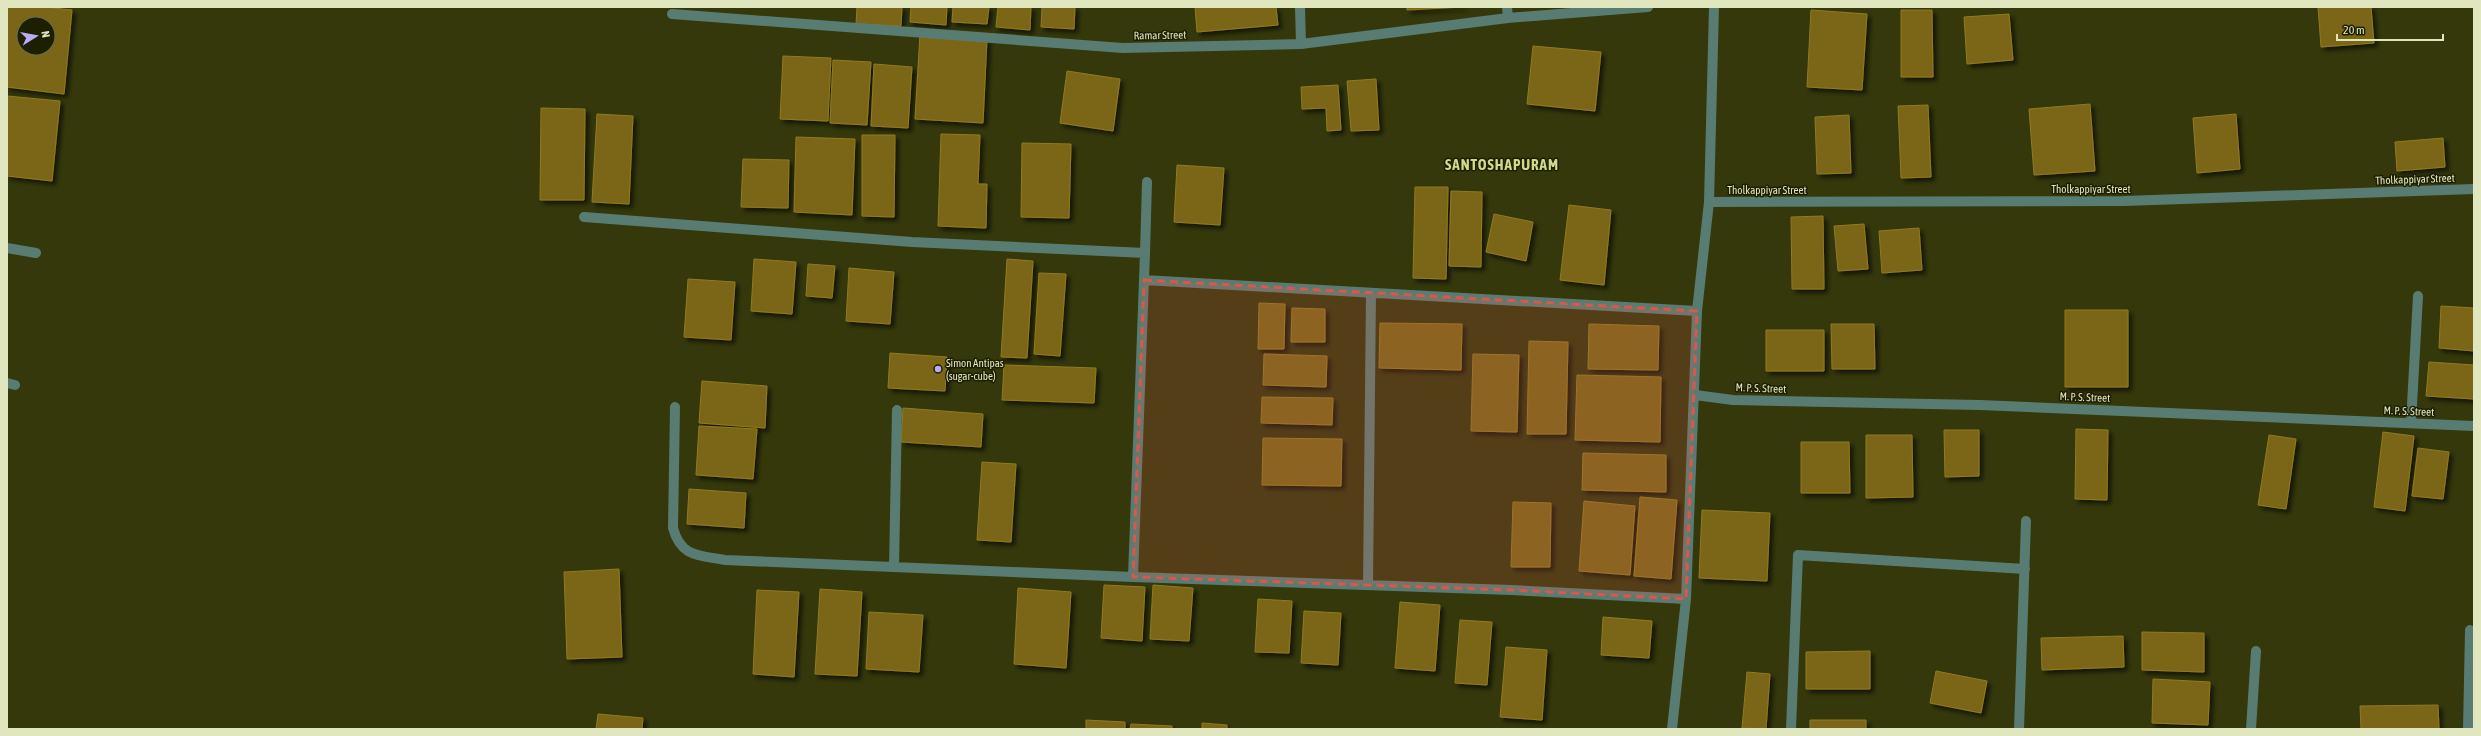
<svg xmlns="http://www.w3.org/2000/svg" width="2481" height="736" font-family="'Asap Condensed',sans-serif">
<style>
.building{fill:#7a6614;stroke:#917b22;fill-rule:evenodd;filter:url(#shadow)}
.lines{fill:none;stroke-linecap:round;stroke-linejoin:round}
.minor{stroke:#587c71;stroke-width:10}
.marked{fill:#d8584e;fill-opacity:0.2;stroke:#d8584e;stroke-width:3;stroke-dasharray:8 5;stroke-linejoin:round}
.poi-dot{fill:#bbaaf6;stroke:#1c1f00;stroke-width:1.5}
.labels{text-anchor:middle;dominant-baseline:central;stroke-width:3;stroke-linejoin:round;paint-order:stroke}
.street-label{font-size:11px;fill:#e0e6be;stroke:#1c1f00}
.poi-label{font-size:11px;fill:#e0e6be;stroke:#1c1f00;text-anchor:start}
.district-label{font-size:15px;font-weight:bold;letter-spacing:1px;fill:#d0da87;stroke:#1c1f00}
</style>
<defs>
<filter id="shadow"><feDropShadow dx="3.5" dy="3.5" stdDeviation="2" flood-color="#0009"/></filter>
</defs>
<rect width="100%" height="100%" fill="#34380b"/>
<path class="building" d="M7,7H44L72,10L64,94L7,87ZM24,24H48V48H24Z
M857,7H902L901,26L856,24Z
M911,7H947L946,25L910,22Z
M953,7H989L987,24L952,22Z
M998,7H1031L1030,30L996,27Z
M1042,7H1075L1074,29L1041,27Z
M1195,7H1276L1278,25L1197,32Z
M1407,7H1463L1407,10Z
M2318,7H2371L2374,43L2321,47Z
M1811,10L1867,14L1862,90L1807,87Z
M1901,10H1932L1933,77H1901Z
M2009,14L2013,60L1967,64L1964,17Z
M920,34L987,39L983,123L915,119Z
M1533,46L1601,52L1595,111L1527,104Z
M783,56L831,58L828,121L780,119Z
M833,60L871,62L867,125L830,123Z
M874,64L912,67L908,128L871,126Z
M1067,71L1120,79L1113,131L1060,123Z
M1376,79L1379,130L1351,131L1347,81Z
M1338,85L1341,130L1327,131L1326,108L1302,109L1301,87Z
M7,96L60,101L52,181L7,176Z
M2090,104L2095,171L2034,175L2029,109Z
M1928,105L1931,177L1901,178L1898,106Z
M541,108L585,109L584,200H540Z
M597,114L633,116L629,204L592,202Z
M2236,114L2240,169L2197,173L2193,118Z
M1849,115L1851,173L1817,174L1815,117Z
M941,134L980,135L978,184H987L986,228L938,226Z
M862,135H895L894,217L862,216Z
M796,137L855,139L852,215L794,212Z
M2443,138L2445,167L2397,171L2395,142Z
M1022,143L1071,144L1069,218L1021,217Z
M743,159L789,160L788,208L741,207Z
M1177,165L1224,168L1220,225L1174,222Z
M1415,187H1448L1446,279L1413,278Z
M1451,191L1482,192L1481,267L1449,266Z
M1569,205L1611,210L1604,285L1560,280Z
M1494,214L1533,222L1526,261L1486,252Z
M1823,216L1824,289H1792L1791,217Z
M1864,224L1868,269L1838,271L1834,226Z
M1919,228L1922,270L1882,273L1879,231Z
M754,259L796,262L792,314L751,311Z
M1007,259L1033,261L1027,358L1001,357Z
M808,264L835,266L832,298L806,296Z
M849,268L894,272L890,324L846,321Z
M1039,273L1066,274L1060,356L1034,354Z
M688,279L735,282L731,340L684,337Z
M1259,303L1285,304L1284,349H1258Z
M2441,306L2474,308V351L2439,348Z
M1292,308L1325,309V342H1291Z
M2065,310H2128V387H2065Z
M1380,323L1462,324L1461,370L1379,368Z
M1589,324L1659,326L1658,370L1588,369Z
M1831,324H1874L1875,369H1832Z
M1766,330H1824V371H1766Z
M1529,341L1568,342L1566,434H1527Z
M890,353L947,357L945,391L888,388Z
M1264,354L1327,356L1326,387L1263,385Z
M1473,354L1519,355L1517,432L1471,431Z
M2429,362L2474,365V399L2426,396Z
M1004,365L1096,368L1094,403L1002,400Z
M1577,375L1661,377L1660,442L1575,440Z
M702,381L767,386L765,428L699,423Z
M1262,397L1333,398L1332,425L1261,423Z
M903,408L983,414L981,447L901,442Z
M699,426L757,429L753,479L696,475Z
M2076,429L2108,430L2107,500L2075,499Z
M1944,430H1979V476L1945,477Z
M2383,432L2414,436L2405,511L2374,507Z
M1866,435H1912L1913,497L1866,498Z
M2269,435L2296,439L2286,509L2258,505Z
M1263,438L1342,439L1341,486L1262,485Z
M1801,442H1849L1850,493H1801Z
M2418,448L2449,452L2443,499L2412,496Z
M1583,453L1666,455V492L1582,490Z
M982,462L1016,464L1011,542L977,540Z
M689,489L746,493L744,528L687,524Z
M1640,497L1677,500L1671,579L1634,576Z
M1584,501L1635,506L1630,575L1579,571Z
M1513,502L1551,503L1550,567H1511Z
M1702,510L1770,513L1767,581L1699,578Z
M619,569L622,657L567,659L564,572Z
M1104,585L1145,587L1142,641L1101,638Z
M1153,585L1193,588L1189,641L1150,639Z
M1018,588L1071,592L1066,668L1014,664Z
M820,589L862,592L857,676L815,674Z
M757,590L799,592L794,677L753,674Z
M1258,599L1292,601L1289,653L1255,652Z
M1400,602L1440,605L1435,671L1395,668Z
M1304,611L1341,613L1338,665L1301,663Z
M869,612L923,615L919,672L866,669Z
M1603,617L1652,621L1649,658L1601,655Z
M1460,620L1492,622L1487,685L1455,683Z
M2142,632L2204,633V672L2142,670Z
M2123,636L2124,667L2042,670L2041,638Z
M1506,647L1547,650L1542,720L1500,717Z
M1870,651V689H1806V652Z
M1936,671L1987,681L1981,713L1930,703Z
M1747,672L1770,674L1766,729L1742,728Z
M2153,679L2210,682L2208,725L2152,723Z
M2438,705L2439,729H2361L2360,706Z
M598,714L643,718L642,729H596Z
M1086,720L1125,722V729H1086Z
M1810,720H1866V729H1810Z
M1202,723L1227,725V729H1202Z
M1131,724L1172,726V729H1130Z"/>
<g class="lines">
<path class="minor" d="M1300,7L1301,44
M1507,7L1508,18
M672,14L1123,48L1301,44L1508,18L1648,7
M1709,202L2124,201L2474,189
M584,217L912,242L1145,253L1133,577
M7,248L36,253
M1145,253L1147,182
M1144,280L1697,311
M7,383L15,385
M1695,395L1733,400L1980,405L2474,426
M675,407L673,528C681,557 698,555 725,560L1133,577L1511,590L1686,599
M2411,423L2418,296
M894,567L897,410
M1368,585L1371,293
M1672,729L1686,599L1697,311L1709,202L1714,7
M1791,729L1798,555L2025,569
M2019,729L2026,521
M2251,729L2256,651
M2468,729L2470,630"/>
</g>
<path class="marked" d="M1144,280L1697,311L1686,599L1511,590L1133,577Z"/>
<circle class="poi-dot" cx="938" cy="369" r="4"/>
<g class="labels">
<g class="street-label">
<text transform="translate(1160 35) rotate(-1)">Ramar Street</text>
<text transform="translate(2415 179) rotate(-2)">Tholkappiyar Street</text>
<text x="2091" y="189">Tholkappiyar Street</text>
<text x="1767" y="190">Tholkappiyar Street</text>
<text transform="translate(1761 388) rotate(2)">M. P. S. Street</text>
<text transform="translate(2085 397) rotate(2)">M. P. S. Street</text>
<text transform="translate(2409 411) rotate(2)">M. P. S. Street</text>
</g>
<g class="poi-label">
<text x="946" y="363">Simon Antipas<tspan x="946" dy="13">(sugar-cube)</tspan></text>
</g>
<g class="district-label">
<text x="1502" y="164">SANTOSHAPURAM</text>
</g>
</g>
<rect width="2481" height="736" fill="none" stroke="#e0e6be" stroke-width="16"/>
<g transform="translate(36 36) rotate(79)"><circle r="19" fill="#1c1f00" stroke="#6a6f4c"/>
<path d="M0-3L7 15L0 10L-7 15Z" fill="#bbaaf6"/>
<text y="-6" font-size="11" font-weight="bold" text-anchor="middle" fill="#e0e6be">N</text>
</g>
<path d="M2337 34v6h106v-6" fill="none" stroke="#e0e6be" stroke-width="2"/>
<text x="2343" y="34" font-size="12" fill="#e0e6be" stroke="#1c1f00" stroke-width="3" paint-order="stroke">20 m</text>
</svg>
